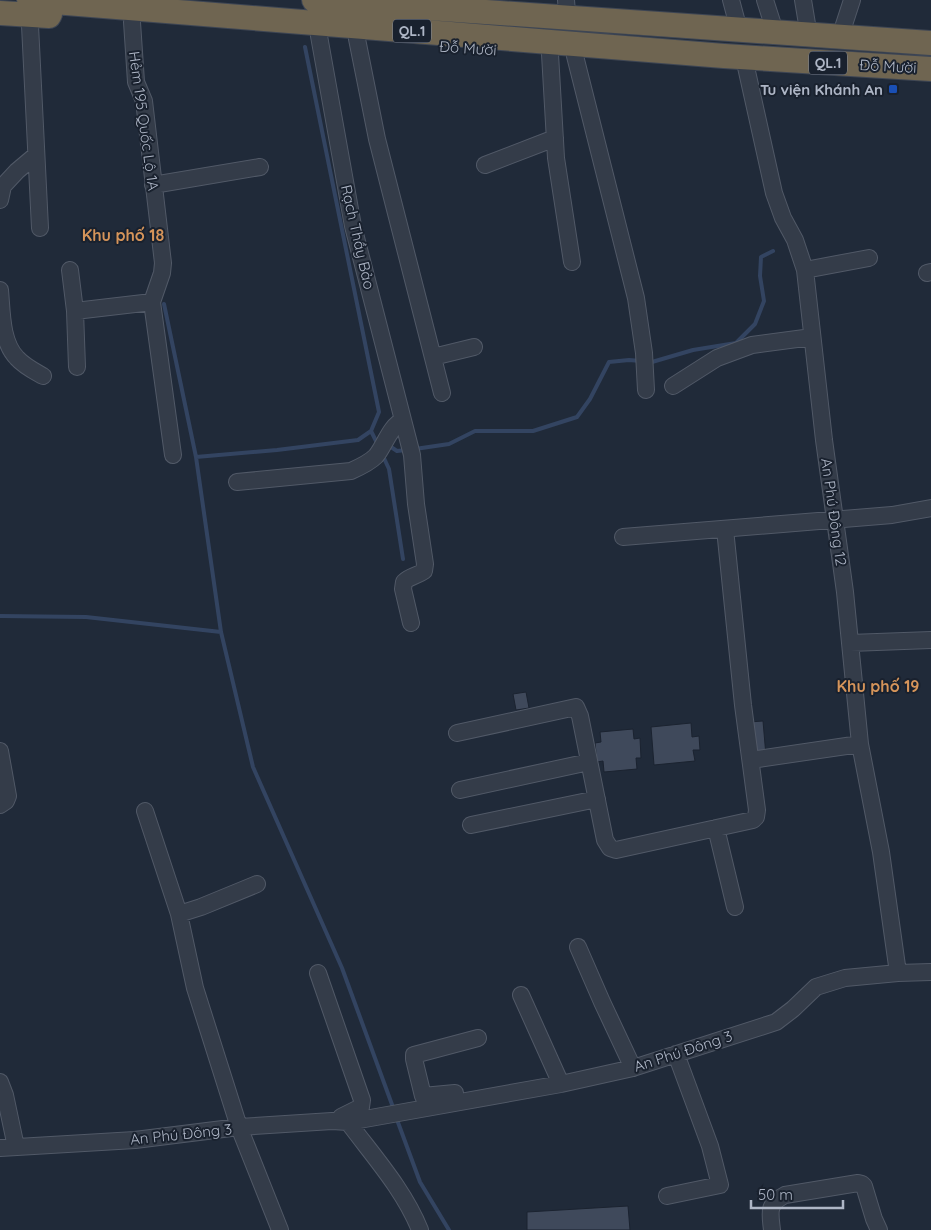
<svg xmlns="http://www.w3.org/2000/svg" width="931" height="1230" font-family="Quicksand,sans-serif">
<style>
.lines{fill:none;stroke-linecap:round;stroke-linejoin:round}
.stream{stroke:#334461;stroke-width:4}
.building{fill:#3f495b;stroke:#1b2330}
.minor-casing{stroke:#515967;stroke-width:18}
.highway-casing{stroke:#3e4654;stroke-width:26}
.minor{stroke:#343c49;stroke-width:16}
.highway{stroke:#6f6551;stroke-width:24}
.transit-dot{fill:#1a4fb4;stroke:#19212e;stroke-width:2}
.labels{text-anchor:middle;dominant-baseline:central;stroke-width:4;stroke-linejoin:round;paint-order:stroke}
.shield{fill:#19212e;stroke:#818998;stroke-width:1}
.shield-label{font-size:14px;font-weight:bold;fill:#aeb6c6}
.street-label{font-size:15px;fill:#aeb6c6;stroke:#19212e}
.poi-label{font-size:15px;font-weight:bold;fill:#aeb6c6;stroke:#19212e;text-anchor:end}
.neighbourhood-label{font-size:16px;font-weight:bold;fill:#d5945a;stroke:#19212e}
</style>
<rect width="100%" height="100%" fill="#202a39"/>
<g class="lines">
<path class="stream" d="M164,304L196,457L221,632L253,767L342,968L394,1110
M648,362H652L693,350L736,343L755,324L764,301L760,276L761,257L773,251
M371,431L378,445
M388,445L397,451L406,450
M415,449L449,444L475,431H533L577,417L590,399L609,362L629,360L641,361
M383,456L389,469L403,559
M196,457L277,450L358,440L371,431L379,412L305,47
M0,616L86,617L221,632
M396,1117L420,1182L449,1230"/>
</g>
<path class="building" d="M526,692L529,708L516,710L513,694Z
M763,721L766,756L753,757L749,722Z
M691,723L692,737L699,736L700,750H693L695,761L654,765L651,727Z
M633,729L634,739L640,738L641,758H636L637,769L604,772L603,761L597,762L595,743L601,742L600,732Z
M628,1206L630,1230H527V1212Z"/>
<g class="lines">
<defs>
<path id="minor" d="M566,0L567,12
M731,0L739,30
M765,0L772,22
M803,0L807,24
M29,5L40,228
M132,22L136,82L144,101L163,263L162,273L152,302L173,455
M319,36L353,226L412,455L416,504L425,564L424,571C417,576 410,576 404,582L403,589L411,623
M840,37L852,0
M357,39L377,139L442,393
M550,54L556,158L572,262
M575,56L636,298L644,353L646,390
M744,58L774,193L783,218L795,240L805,270L824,440L845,592L860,744L881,852L898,973
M485,165L555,138
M153,185L260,167
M0,200L3,186L17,171L36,155
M70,270L75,311L77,367
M805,270L869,258
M927,273L931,272
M0,290C2,311 1,342 17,358C24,366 34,371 43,376
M75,311L152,302
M433,357L474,347
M673,386L717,358L752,345L812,337
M237,482L351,471C360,467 369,463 376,456C385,445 390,426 403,420
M623,537L892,515L931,508
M850,643L931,640
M457,733L576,707L580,716L605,840L610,848L616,850L753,820L756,817L757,810L743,705L725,529
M0,751L8,796L6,801L0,805
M751,760L860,744
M460,790L589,762
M145,811L179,914L195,988L239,1127L280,1230
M471,825L597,799
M716,828L735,907
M179,914L201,907L257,884
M578,947L602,1002L633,1068
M318,973L362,1100L361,1107L341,1117
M521,995L561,1084
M0,1082L5,1095L16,1147
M455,1093L423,1096L414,1059V1055L478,1038
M348,1122C374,1157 404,1190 420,1230
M0,1148L135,1140L239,1127L332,1121L348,1122L561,1084L633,1068L776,1022L793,1009L816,987L845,978L898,973L931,972
M667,1196L720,1185L710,1146L676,1054
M772,1230C770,1212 767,1204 785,1195L858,1183L862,1184L864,1186L874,1219L879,1230"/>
<path id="highway" d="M29,0L724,56L931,69
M314,0L931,43
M0,13L49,16L50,14"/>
</defs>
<use href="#minor" class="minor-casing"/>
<use href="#highway" class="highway-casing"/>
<use href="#minor" class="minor"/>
<use href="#highway" class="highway"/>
</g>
<rect class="transit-dot" x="888" y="84" width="10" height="10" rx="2.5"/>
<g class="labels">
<g class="shield">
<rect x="393" y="19.5" width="38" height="23" rx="4"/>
<rect x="809" y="51.5" width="38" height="23" rx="4"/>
</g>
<g class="shield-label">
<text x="412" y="31">QL.1</text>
<text x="828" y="63">QL.1</text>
</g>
<g class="street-label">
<text transform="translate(468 48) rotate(4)">Đỗ Mười</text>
<text transform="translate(888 66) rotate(3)">Đỗ Mười</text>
<text transform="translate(144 121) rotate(82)">Hẻm 195 Quốc Lộ 1A</text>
<text transform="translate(358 237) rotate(77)">Rạch Thầy Bảo</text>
<text transform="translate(834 512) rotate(82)">An Phú Đông 12</text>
<text transform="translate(683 1051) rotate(-18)">An Phú Đông 3</text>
<text transform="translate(181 1134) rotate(-6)">An Phú Đông 3</text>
</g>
<g class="poi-label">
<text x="883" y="89">Tu viện Khánh An</text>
</g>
<g class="neighbourhood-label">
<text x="123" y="235">Khu phố 18</text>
<text x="878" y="686">Khu phố 19</text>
</g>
</g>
<path d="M751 1200v8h92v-8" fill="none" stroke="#aeb6c6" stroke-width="2.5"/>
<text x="758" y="1200" font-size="15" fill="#aeb6c6" stroke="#19212e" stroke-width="4" paint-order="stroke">50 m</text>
</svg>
